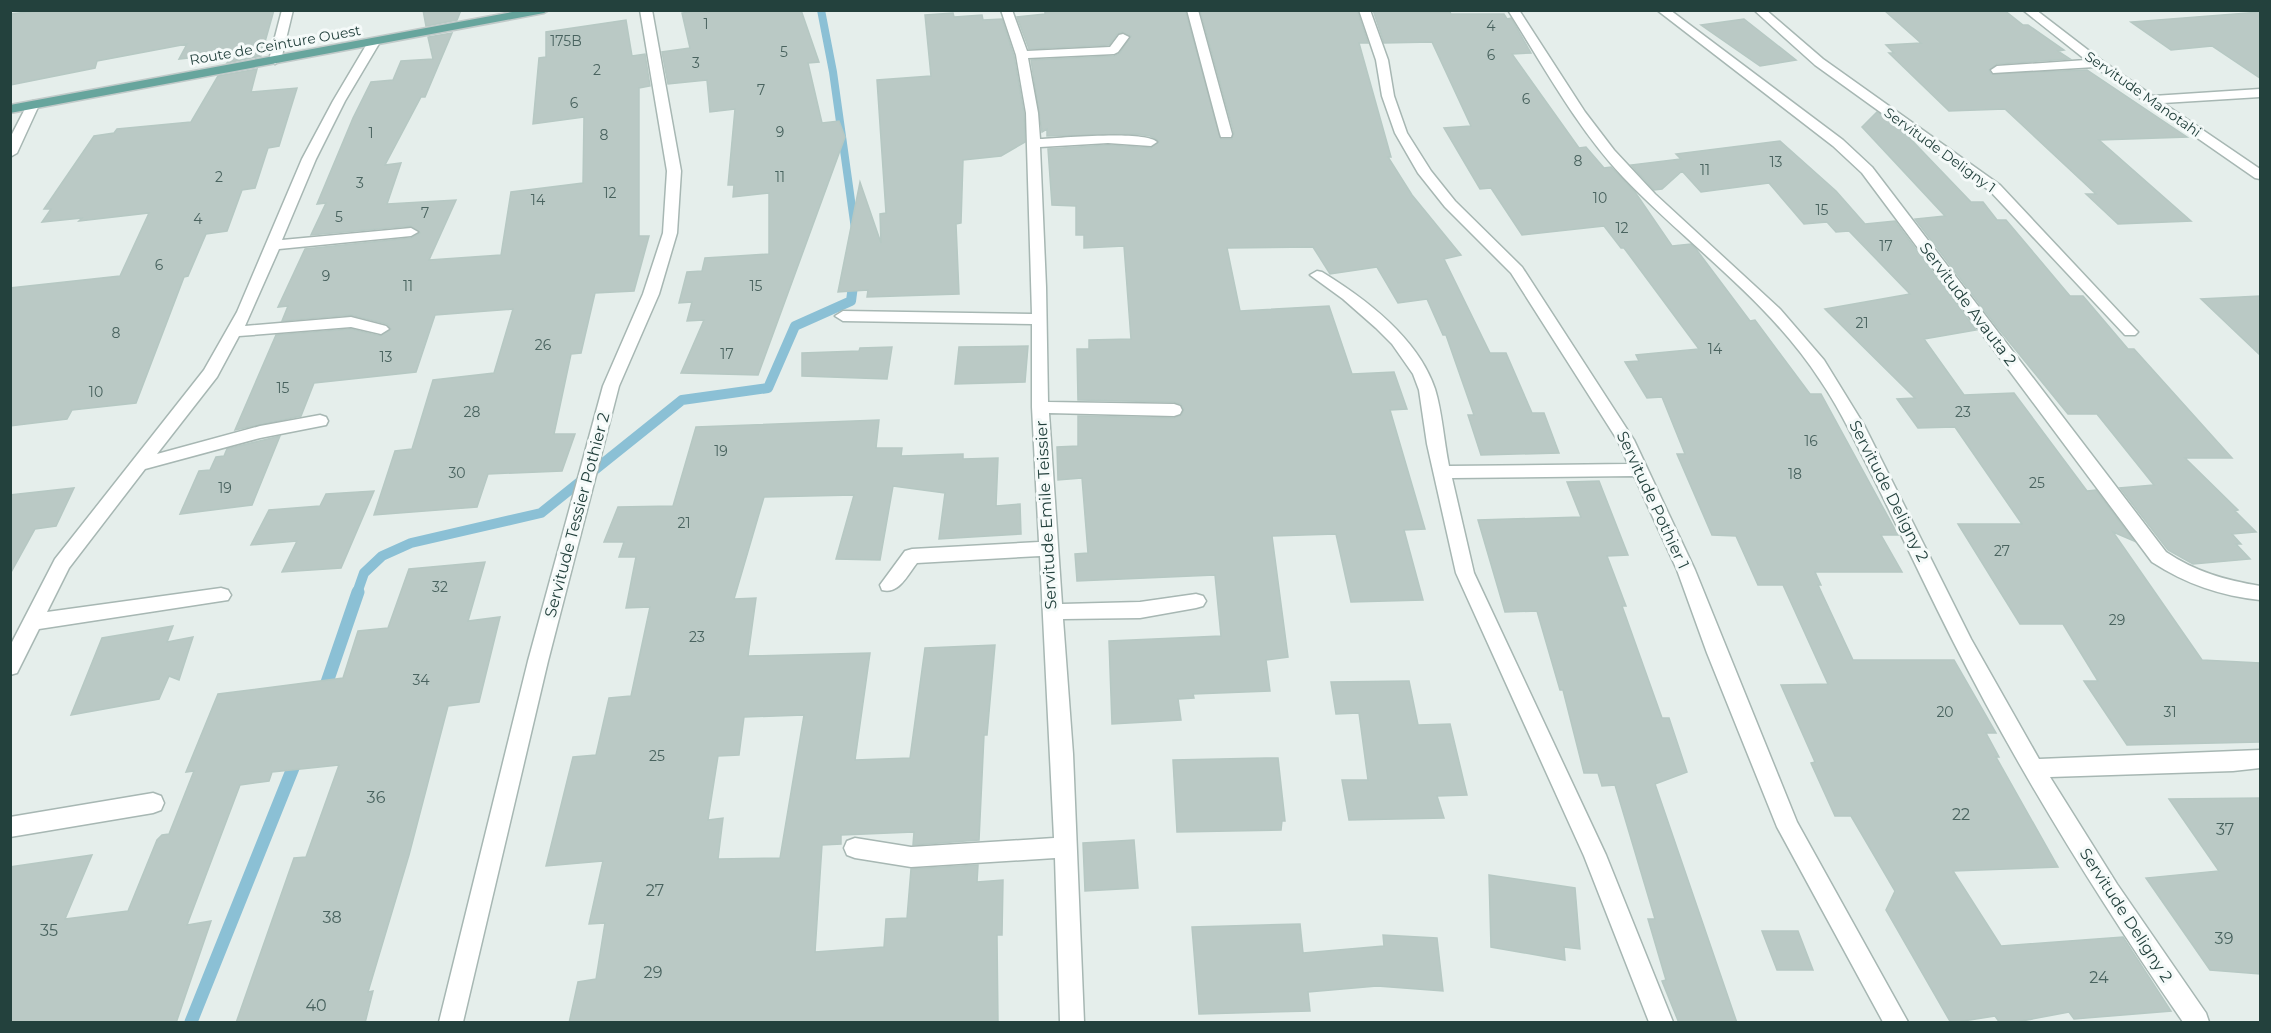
<svg xmlns="http://www.w3.org/2000/svg" width="2271" height="1033" font-family="Montserrat,sans-serif">
<style>
.lines{fill:none;stroke-linecap:round;stroke-linejoin:round}
.stream-far2{stroke:#8bc0d5;stroke-width:8}
.stream-far1{stroke:#8bc0d5;stroke-width:10}
.stream{stroke:#8bc0d5;stroke-width:13}
.building{fill:#bac9c5;stroke:#b6c8c3;stroke-width:1.5;fill-rule:evenodd}
.street-casing{stroke:#a7b7b3;stroke-width:3}
.primary-casing{stroke:#c1cac9;stroke-width:3}
.street{fill:#fff;fill-rule:evenodd}
.primary{fill:#67a59d;fill-rule:evenodd}
.labels{text-anchor:middle;dominant-baseline:central;stroke-width:6;stroke-linejoin:round;paint-order:stroke}
.number-label{font-size:14px;fill:#49635f}
.far-street-label{font-size:14px;fill:#23413d;stroke:#f5faf9}
.street-label{font-size:16px;fill:#23413d;stroke:#f5faf9}
.near-number-label{font-size:16px;fill:#49635f}
</style>
<rect width="100%" height="100%" fill="#e5eeeb"/>
<g class="lines">
<path class="stream-far2" d="M821,10L833,72L855,229"/>
<path class="stream-far1" d="M357,593L364,573L382,556L411,543L541,513L682,400L768,388L795,326L851,301L854,278"/>
<path class="stream" d="M324,691L358,592
M191,1022L297,758"/>
</g>
<path class="building" d="M46,10H274L261,56L227,63L233,53L179,59L187,44L97,61L95,68L10,85V14Z
M423,10H461L457,20L426,26Z
M699,10H801L819,62L808,63L822,123L839,121L845,137L758,375L681,373L704,320L687,321L692,302L679,303L687,272L702,271L705,258L769,254V193L733,197L734,185H728L735,109L710,112L707,80L668,84L662,52L690,48L682,13Z
M1045,10H1185L1221,139H1232L1234,133L1200,10H1357L1368,43H1359L1391,157H1388L1412,195L1461,255L1444,259L1490,353H1506L1532,413H1544L1559,453L1481,455L1468,415H1474L1446,335H1443L1427,299L1398,303L1377,267L1330,274L1313,247L1227,248L1240,311L1329,306L1352,374L1394,372L1407,409L1390,410L1425,529L1404,530L1423,600L1351,602L1336,534L1272,536L1288,657L1266,660L1270,691L1193,694L1194,698L1178,699L1181,720L1112,724L1109,641L1221,636L1215,575L1077,581L1075,554L1088,553L1082,478L1058,480L1057,447L1078,446V416L1174,418L1182,415L1184,409L1181,404L1174,402L1078,400L1077,349H1089V340L1131,339L1124,246L1084,248V235H1076V206L1052,205L1048,149L1108,145L1151,148L1159,141L1150,136L1137,134L1047,136V129L1042,132L1031,60L1114,56L1120,53L1131,36L1122,32L1117,34L1109,45L1029,49L1017,17L1045,14Z
M1373,10H1449L1451,14H1504L1507,19L1511,18L1531,53L1512,54L1579,148L1586,147L1604,168L1611,167L1635,192L1672,246L1691,244L1696,249L1750,321L1755,320L1810,394H1821L1898,535H1881L1902,572H1815L1821,585H1818L1853,660H1954L1996,733H1986L1999,757H1996L2058,867L1953,871L2001,946L2123,937L2171,1011L2074,1019L2069,1012L2011,1023H2000L1995,1016L1951,1023L1886,910L1895,891L1851,816H1835L1811,763L1815,762L1781,685L1828,684L1783,585H1758L1736,536L1712,535L1677,454H1685L1662,397L1647,398L1625,362L1639,361L1636,355L1699,349L1624,248H1621L1604,226L1522,235L1491,188L1480,189L1444,128L1471,126L1432,42L1384,43Z
M1884,10H2004L2023,25H2028L2064,50L2058,51L2070,59L1997,64L1989,70L1991,74L2087,70L2187,137L2099,140L2191,221L2118,224L2086,194H2096L2005,109L1949,111L1889,53H1894L1886,45L1921,43Z
M2260,12V78L2212,46L2171,50L2131,22Z
M953,13L954,17L982,15L983,20L1002,19L1014,56L1024,113L1025,142L1001,156L963,160L961,223L956,224L959,294L867,297L868,290L838,292L860,182L881,243L880,214L886,213L877,80L931,76L925,15Z
M1744,19L1796,60L1760,66L1701,25Z
M626,20L632,56L645,54L650,86L639,88V236H649L634,291L595,293L581,353L571,354L554,434H575L562,471L488,474L477,507L374,515L395,451L412,449L433,380L494,373L513,309L435,315L416,372L314,383L301,416L235,430L276,335L351,329L380,336L391,329L387,324L351,315L282,321L288,306L278,307L305,249L411,238L420,233L411,226L311,235L326,203L317,204L353,118L371,82L393,80L401,61L433,59L428,37L452,33L425,97H421L385,165L401,163L387,204L456,200L429,260L501,255L511,192L583,183L584,117L533,124L539,58L546,57V32Z
M257,69L251,92L297,88L279,146L268,148L255,188L242,190L227,231L206,234L188,276L184,277L136,403L72,410L67,419L10,426V288L120,276L149,213L79,221L82,218L42,222L51,209H44L94,136L114,133L117,129L191,122L218,76Z
M1877,112L1901,129L1971,202H1983L1997,220H2006L2070,296H2083L2128,349H2134L2232,458H2185L2238,510L2235,511L2256,532L2232,534L2241,544H2236L2250,559L2193,564L2168,550L2120,488L2154,485L2097,414H2068L1997,327L1915,219L1945,216L1862,127Z
M1780,141L1836,191L1865,224L1895,221L1976,330L1924,339L1964,395L2014,393L2087,491L2096,490L2134,541L2113,532L2202,660L2260,663V742L2127,745L2084,681H2098L2063,624H2020L1958,524H2022L1955,427L1918,428L1897,399L1915,398L1825,309L1910,294L1849,231L1836,232L1827,222L1804,224L1769,183L1701,192L1682,171L1662,189L1654,190L1631,165L1681,159L1676,154Z
M2260,296V355L2201,299Z
M1028,346L1025,382L955,384L959,347Z
M892,347L887,379L802,376V353L859,351L860,348Z
M879,420L876,448H902L901,456L963,454V459L998,458L996,506L1020,504L1021,534L939,539L945,493L893,486L880,560L836,559L854,495L764,497L734,599L756,598L748,656L870,653L855,760L910,758L925,648L995,645L987,735H984L979,840L913,845L914,832L841,835V844L822,845L815,952L884,947L886,919L907,918L911,869L978,865L977,882L1003,880L1002,935H997L998,1023H569L578,982L596,979L605,923L589,924L603,861L546,866L573,757L596,755L609,698L631,696L650,607L626,608L636,557H619L624,542H604L618,507L673,506L696,427ZM804,715L780,858L718,859L723,818L708,820L718,756L739,755L744,717Z
M280,436L252,505L180,514L199,471L210,470L216,457L224,456L227,449Z
M1599,481L1628,555L1607,556L1626,606H1622L1662,718H1669L1687,772L1655,784L1737,1023H1679L1662,981L1666,980L1648,919H1655L1615,785L1602,786L1598,773H1584L1563,690H1560L1537,611L1505,612L1478,520L1581,517L1567,482Z
M74,488L56,526L35,529L10,574V495Z
M374,491L341,568L282,572L297,541L251,545L269,510L320,506L326,494Z
M485,562L468,621L500,617L479,702L448,706L409,855L368,992L373,991L365,1023H236L294,858L306,857L339,765L272,772L269,781L240,785L187,925L211,921L176,1023H10V867L92,855L65,919L128,911L157,840L162,835L169,834L194,771L186,772L218,694L343,678L358,631L388,628L409,569Z
M173,626L167,642L193,637L179,680L169,676L159,699L71,715L102,638Z
M1409,681L1418,725L1450,724L1467,795L1437,796L1444,818L1349,820L1342,780H1368L1359,713L1336,714L1331,682Z
M1266,758H1278L1285,821H1282L1281,830L1177,832L1173,760Z
M2260,798V974L2210,970L2146,878L2219,871L2169,799Z
M1134,840L1138,888L1085,891L1083,843Z
M1489,875L1575,888L1580,949L1564,947L1565,960L1491,947Z
M1300,924L1303,953L1384,946L1383,935L1437,938L1443,991L1377,986L1308,992L1310,1011L1199,1014L1192,927Z
M1762,931H1798L1813,970H1777Z"/>
<g class="lines">
<defs>
<path id="street" d="M282,10H293L281,60L275,64L269,60Z
M640,10H652L681,171L677,233L659,294L619,386L548,661L463,1022H439L528,661L603,386L643,294L663,233L667,171Z
M1001,10H1012L1027,51L1110,47L1119,35L1123,34L1129,37L1118,52L1114,54L1028,58L1038,113L1040,139C1061,138 1145,130 1157,142L1151,146L1108,143L1040,147L1046,287L1048,402L1174,404L1180,406L1182,410L1180,414L1174,416L1049,413L1062,604L1140,602L1196,594L1203,596L1206,601L1203,606L1196,608L1140,618L1063,619L1073,754L1084,1022H1060L1055,858L911,867L855,858L847,855L844,848L847,841L855,838L911,847L1054,838L1040,556L917,563C908,574 899,595 882,590L880,585L905,551L912,549L1039,542L1032,407V324L843,321L835,316L843,311L1032,314L1026,113L1016,55Z
M1187,10H1198L1232,134L1231,137H1221L1220,134Z
M1359,10H1370L1388,60L1394,96L1407,133L1431,171L1455,201L1522,267L1634,440L1695,570L1797,822L1908,1022H1883L1777,827L1707,653L1677,570L1634,476L1452,478L1474,573L1606,855L1673,1022H1649L1584,856L1456,573L1427,444L1419,390L1413,374L1392,344L1376,328L1343,299L1310,275L1317,271L1322,272C1366,299 1418,338 1435,389C1442,411 1444,442 1449,466L1628,464L1618,441L1511,273L1445,207L1418,173L1395,133L1382,96L1376,60Z
M1508,10H1519L1585,112L1614,150L1655,194L1780,309L1824,360L1864,425L1971,639L2039,759L2260,750V768L2233,771L2050,777L2117,884L2206,1013L2209,1022H2183C2099,900 2021,775 1954,643C1927,590 1902,536 1876,483C1858,448 1842,412 1820,380C1768,300 1688,245 1623,177C1577,128 1544,67 1508,10Z
M1657,10H1670L1843,140L1872,167L2166,552C2196,572 2225,580 2260,586V600C2221,596 2186,584 2152,562L1862,173L1833,146Z
M1754,10H1766L1823,59L2000,185L2135,329L2138,332L2135,335H2125L1990,191L1815,65Z
M2023,10H2036L2101,60L2153,96L2260,89V97L2163,103L2260,169V179L2255,178L2095,67L1993,73L1991,70L1997,66L2086,60Z
M374,39L380,42L345,101L316,159L282,240L411,228L418,232L411,236L279,249L245,326L351,317L386,326L389,329L381,334L351,327L239,336L217,377L157,454L260,426L320,415L326,417L328,421L326,425L260,438L145,469L69,568L47,612L221,588L228,590L231,595L228,600L39,629L17,673L10,675V646L55,559L204,370L237,312L302,159L333,101L368,42Z
M33,101L39,105L17,153L10,157V138L27,105Z
M153,793L161,796L164,803L161,810L153,813L10,837V817Z"/>
<path id="primary" d="M523,10H549L544,13L10,113V105Z"/>
</defs>
<use href="#street" class="street-casing"/>
<use href="#primary" class="primary-casing"/>
<use href="#street" class="street"/>
<use href="#primary" class="primary"/>
</g>
<g class="labels">
<g class="number-label">
<text x="706" y="24">1</text>
<text x="1491" y="26">4</text>
<text x="566" y="41">175B</text>
<text x="784" y="52">5</text>
<text x="1491" y="55">6</text>
<text x="696" y="63">3</text>
<text x="597" y="70">2</text>
<text x="761" y="90">7</text>
<text x="1526" y="99">6</text>
<text x="574" y="103">6</text>
<text x="780" y="132">9</text>
<text x="371" y="133">1</text>
<text x="604" y="135">8</text>
<text x="1578" y="161">8</text>
<text x="1776" y="162">13</text>
<text x="1705" y="170">11</text>
<text x="219" y="177">2</text>
<text x="780" y="177">11</text>
<text x="360" y="183">3</text>
<text x="610" y="193">12</text>
<text x="1600" y="198">10</text>
<text x="538" y="200">14</text>
<text x="1822" y="210">15</text>
<text x="425" y="213">7</text>
<text x="339" y="217">5</text>
<text x="198" y="219">4</text>
<text x="1622" y="228">12</text>
<text x="1886" y="246">17</text>
<text x="159" y="265">6</text>
<text x="326" y="276">9</text>
<text x="408" y="286">11</text>
<text x="756" y="286">15</text>
<text x="1862" y="323">21</text>
<text x="116" y="333">8</text>
<text x="543" y="345">26</text>
<text x="1715" y="349">14</text>
<text x="727" y="354">17</text>
<text x="386" y="357">13</text>
<text x="283" y="388">15</text>
<text x="96" y="392">10</text>
<text x="472" y="412">28</text>
<text x="1963" y="412">23</text>
<text x="1811" y="441">16</text>
<text x="721" y="451">19</text>
<text x="457" y="473">30</text>
<text x="1795" y="474">18</text>
<text x="2037" y="483">25</text>
<text x="225" y="488">19</text>
<text x="684" y="523">21</text>
<text x="2002" y="551">27</text>
<text x="440" y="587">32</text>
<text x="2117" y="620">29</text>
<text x="697" y="637">23</text>
<text x="421" y="680">34</text>
<text x="1945" y="712">20</text>
<text x="2170" y="712">31</text>
<text x="657" y="756">25</text>
</g>
<g class="far-street-label">
<text transform="translate(275 45) rotate(-10)">Route de Ceinture Ouest</text>
<text transform="translate(2143 94) rotate(35)">Servitude Manotahi</text>
<text transform="translate(1940 150) rotate(36)">Servitude Deligny 1</text>
</g>
<g class="street-label">
<text transform="translate(1968 304) rotate(53)">Servitude Avauta 2</text>
<text transform="translate(1889 491) rotate(63)">Servitude Deligny 2</text>
<text transform="translate(1653 500) rotate(65)">Servitude Pothier 1</text>
<text transform="translate(577 515) rotate(-75)">Servitude Tessier Pothier 2</text>
<text transform="translate(1046 515) rotate(-93)">Servitude Emile Teissier</text>
<text transform="translate(2126 915) rotate(57)">Servitude Deligny 2</text>
</g>
<g class="near-number-label">
<text x="376" y="797">36</text>
<text x="1961" y="814">22</text>
<text x="2225" y="829">37</text>
<text x="655" y="890">27</text>
<text x="332" y="917">38</text>
<text x="49" y="930">35</text>
<text x="2224" y="938">39</text>
<text x="653" y="972">29</text>
<text x="2099" y="977">24</text>
<text x="316" y="1005">40</text>
</g>
</g>
<rect width="2271" height="1033" fill="none" stroke="#23413d" stroke-width="24"/>
</svg>
